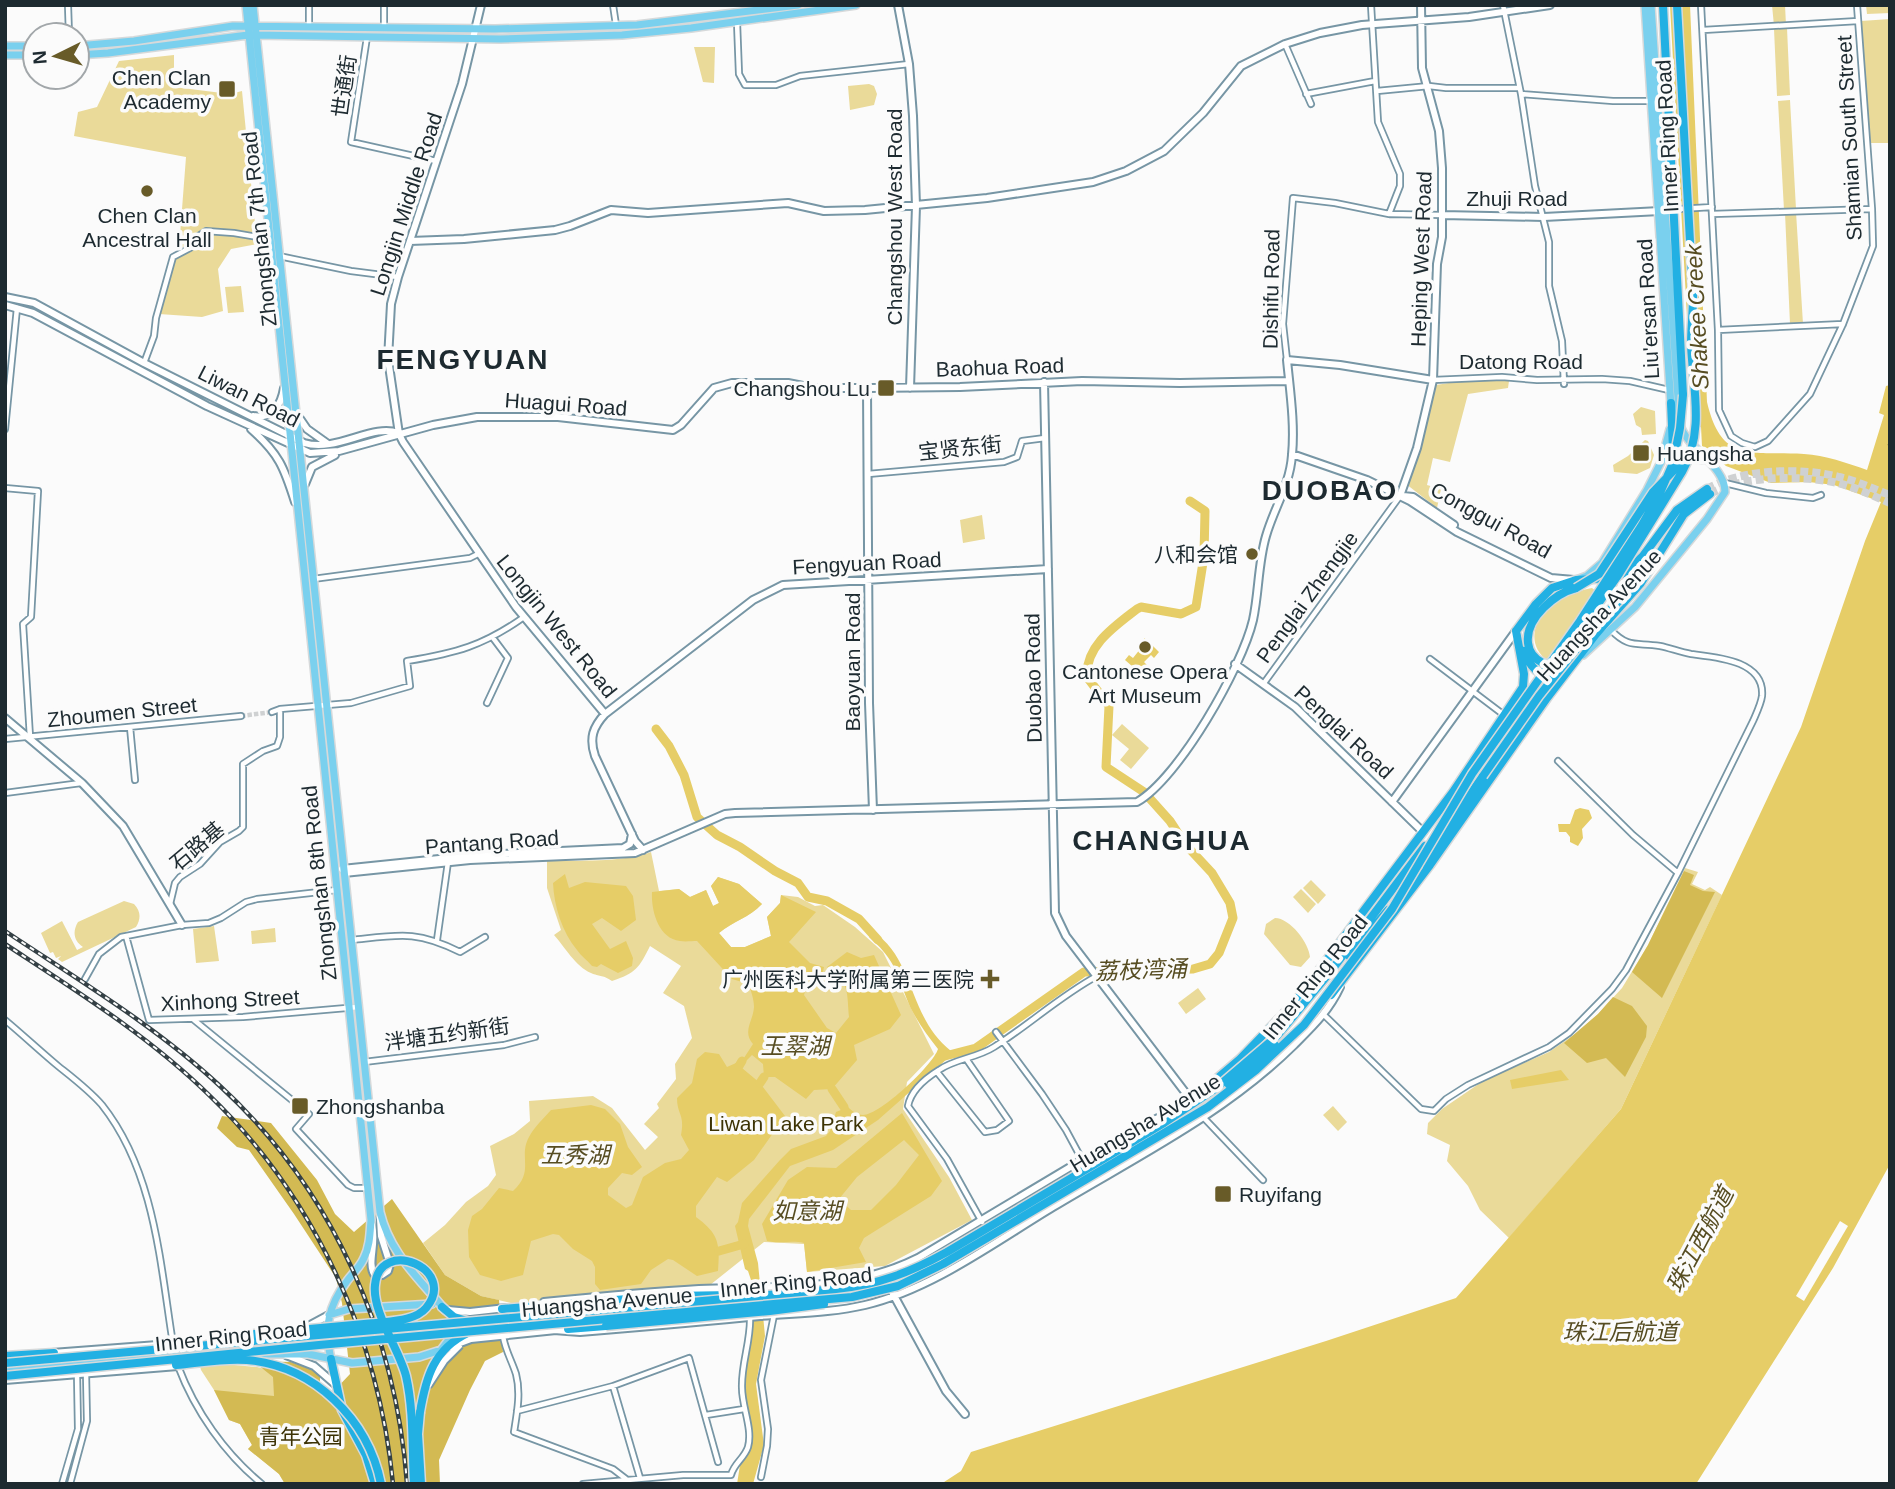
<svg xmlns="http://www.w3.org/2000/svg" width="1895" height="1489" font-family="Helvetica,'Noto Sans SC',sans-serif">
<style>
.green{fill:#eada99}
.forest{fill:#d3ba53}
.water{fill:#e6cd67;fill-rule:evenodd}
.pier{fill:#fbfbfb}
.lines{fill:none;stroke-linecap:round;stroke-linejoin:round}
.river{stroke:#e6cd67;stroke-width:9}
.ferry{stroke:#574d22;stroke-width:2;stroke-dasharray:9 7;stroke-linecap:butt}
.street-tunnel{stroke:#cfd1d2;stroke-width:4.5;stroke-dasharray:4.5 2;stroke-linecap:butt}
.highway-tunnel{stroke:#cfd1d2;stroke-width:8;stroke-dasharray:8 4;stroke-linecap:butt}
.street-casing{stroke:#7796a5;stroke-width:8}
.secondary-casing{stroke:#7796a5;stroke-width:10}
.primary-casing{stroke:#d6d9da;stroke-width:10}
.highway-casing{stroke:#d6d9da;stroke-width:11}
.street{stroke:#fff;stroke-width:4.5}
.secondary{stroke:#fff;stroke-width:6}
.primary{stroke:#7ad0ee;stroke-width:7}
.highway{stroke:#22b0e3;stroke-width:8}
.rail-casing{stroke:#344045;stroke-width:4.5}
.rail{stroke:#fbfbfb;stroke-width:2;stroke-dasharray:5;stroke-linecap:butt}
.highway-bridge-casing{stroke:#d6d9da;stroke-width:11;stroke-linecap:butt}
.highway-bridge{stroke:#22b0e3;stroke-width:8}
.poi-dot{fill:#685b28;stroke:#fbfbfb;stroke-width:2.5}
.labels{text-anchor:middle;dominant-baseline:central;stroke-width:7;stroke-linejoin:round;paint-order:stroke}
.poi-label{font-size:21px;fill:#1d2a30;stroke:#fbfbfb;text-anchor:end}
.street-label{font-size:21px;fill:#1d2a30;stroke:#fbfbfb}
.park-label{font-size:21px;fill:#3c3204;stroke:#fbfbfb}
.water-label{font-size:23px;font-style:italic;fill:#574d22;stroke:#fbfbfb}
.district-label{font-size:28px;font-weight:bold;letter-spacing:2px;fill:#1d2a30;stroke:#fbfbfb}
</style>
<rect width="100%" height="100%" fill="#fbfbfb"/>
<path class="green" d="M1772,5H1785L1786,25L1774,26Z
M1866,5H1890V13L1867,14Z
M1890,19V143H1870L1861,21Z
M1787,28L1790,95L1777,96L1774,29Z
M694,47H715L714,83L703,82Z
M174,55V87L230,94L242,91L257,244L231,249L218,269L223,311L202,317L159,314L179,248L186,157L74,136L78,112L97,107L119,61Z
M869,84L874,86L877,94L874,105L850,110L848,86Z
M1790,100L1796,209L1784,210L1778,101Z
M1796,212L1803,324H1790L1785,213Z
M241,286L244,312L228,313L225,287Z
M1462,381H1509L1508,388L1468,394L1450,462L1433,458L1427,485L1441,489L1437,508L1406,484L1421,444L1436,385Z
M1641,407L1655,411L1656,434L1642,435L1641,428L1636,425L1633,414Z
M1645,440L1648,441L1654,455L1650,468L1637,474L1614,472L1613,465L1628,456Z
M982,515L985,539L963,543L960,520Z
M1592,588L1597,592L1548,661C1524,644 1535,615 1555,601C1566,593 1579,591 1592,588Z
M1122,724L1149,748L1131,769L1120,760L1129,749L1112,735Z
M651,852L659,891L679,889L690,897L706,890L713,906L719,903L711,886L718,877L739,884L762,904C749,918 733,921 719,933L731,947H745L771,936L767,917L780,903L781,895L798,897L815,906L823,905L855,927L883,952L934,1054L907,1082L903,1109L949,1177L972,1220L885,1266L807,1272L804,1244L764,1242L710,1285L515,1304L481,1296L445,1275L423,1243L445,1225L466,1202L488,1186L496,1175L490,1146L514,1134L530,1121L529,1101L593,1096L612,1108L645,1150L658,1137L644,1124L659,1108L657,1104L676,1079L675,1064L692,1038L684,1006L663,993L681,966L650,946C639,968 636,973 612,981C601,974 600,977 591,973C576,967 564,946 554,935L561,930L547,888V861C580,860 619,863 651,852Z
M1685,868L1698,872L1692,884L1705,890L1710,887L1722,895L1621,1109L1509,1238L1480,1210L1468,1186L1447,1161L1450,1145L1427,1134L1428,1123L1442,1109L1483,1081L1549,1052L1578,1032L1598,1014L1622,988L1648,945Z
M1311,880L1326,895L1318,904L1303,888Z
M1301,889L1316,904L1308,913L1293,897Z
M124,901L134,904C141,911 141,919 136,927L62,962L58,959L61,956L56,958L53,952L50,953L41,933L62,921L77,950L83,947C74,941 72,932 78,922Z
M1275,918C1290,918 1309,943 1310,957L1301,967L1290,965L1264,934L1266,924Z
M214,926L219,961L196,963L193,929Z
M275,928L276,942L252,944L251,931Z
M1198,988L1206,999L1186,1014L1178,1003Z
M1333,1106L1347,1122L1338,1131L1323,1115Z
M223,1364L257,1367L277,1372L285,1484L279,1474L248,1449L252,1445L240,1424L229,1420L214,1390L201,1370L200,1366Z"/>
<path class="forest" d="M1684,871L1694,875L1690,885L1703,891L1715,892L1662,998L1632,972L1648,945Z
M1613,997L1632,1006L1647,1026L1646,1037L1625,1077L1606,1058L1587,1063L1564,1043L1598,1014Z
M222,1116L271,1123L317,1180L335,1214L354,1232L392,1199L445,1275L481,1296L499,1300L503,1352L485,1361L470,1390L439,1460L440,1484H285L279,1474L248,1449L252,1445L240,1424L229,1420L214,1390L274,1396L273,1377L253,1361L291,1362L320,1373V1383L332,1393L350,1374L342,1303L336,1278L294,1214L249,1150L237,1147L217,1128Z"/>
<path class="water" d="M1670,5H1690L1707,402C1722,466 1753,450 1804,454C1825,455 1847,463 1867,470L1884,415L1879,413L1886,386L1890,385V1164L1833,1268L1696,1484H941L961,1471L971,1452L1326,1341L1456,1298L1621,1109L1801,727L1865,541L1881,502L1834,485L1809,482L1771,483L1726,466L1702,446L1701,427H1693Z
M1145,638L1146,649H1149V642L1159,652L1154,658L1151,655L1144,662L1147,665L1140,673L1125,660L1129,655L1133,658L1141,648L1139,645Z
M1580,808L1589,810L1592,818L1582,829L1583,838L1578,846L1570,842V837L1566,832H1559L1558,824H1570L1575,810Z
M565,874L569,888L585,882L626,886L633,896L636,920L621,931L602,918L592,924L610,949L626,941L633,958L632,966L618,973L601,964L597,967L592,966C587,960 581,956 577,950C562,932 554,906 553,883Z
M718,877L739,884L762,904C749,918 733,921 719,933L731,947H745L771,936L767,917L780,903L781,895L816,912L789,942L810,963L824,967L823,972L808,982L804,995L827,1028L836,1033L849,1017C847,996 850,979 828,971L827,967L847,952L861,958L874,955L901,1015L890,1029L854,1045L857,1060L832,1089L814,1090L806,1099L775,1077H764L763,1064L752,1055L746,1061H742L753,1044C742,1031 753,1022 754,1007C754,999 751,992 749,984L732,979L697,941C692,941 685,942 680,941C658,938 651,910 652,892L679,889L690,897L706,890L713,906L719,903L711,886Z
M872,931C916,959 907,1016 951,1051L950,1059H947L878,1120L833,1150L790,1166L749,1219L748,1226L758,1263L765,1336L756,1384L764,1445L753,1484H737L740,1465L749,1438L742,1388L753,1329L752,1283L748,1271L745,1269L735,1226L738,1222L742,1203L780,1160L791,1149L826,1136L830,1131L836,1112L848,1107C852,1111 857,1115 863,1115C880,1115 933,1065 938,1049C926,1034 913,1016 906,997C896,969 892,957 869,937Z
M705,1052L719,1054L727,1067L736,1063L760,1083L785,1116L754,1160L727,1182L717,1177L696,1206V1217C719,1234 720,1243 718,1271L697,1276L673,1260L668,1259L651,1270L641,1284L600,1290L595,1284V1267L592,1261L573,1249L559,1235L553,1234L531,1241L523,1275L501,1281L480,1275L469,1257L468,1230L472,1216L482,1209L499,1188L513,1191C535,1171 518,1157 529,1137C534,1127 544,1118 551,1110L591,1105L605,1109L620,1124L628,1147L642,1167L632,1175L622,1173L608,1188V1195L626,1208L632,1205L643,1177L665,1163L681,1159L689,1150L681,1135C685,1114 677,1115 677,1098L692,1083L697,1059Z
M1561,1070L1569,1080L1512,1089L1510,1080Z
M902,1113L942,1181L931,1196L864,1238L859,1248L866,1262L807,1272L804,1243C792,1240 780,1244 767,1241L762,1224L788,1180L807,1167L836,1168ZM904,1140L919,1155L896,1185L871,1210H851L839,1199L857,1177Z"/>
<path class="pier" d="M1840,1221L1848,1226L1804,1301L1796,1296Z"/>
<g class="lines">
<path class="river" d="M656,729L669,746L684,775L697,817L717,835L740,847L775,871L798,883L808,897L827,901L859,919L878,940
M945,1056L976,1048L1084,972L1193,969L1210,964L1219,953L1233,918L1230,903L1212,873L1185,844L1170,821L1144,792L1106,767L1109,706L1087,677C1085,646 1115,626 1137,609L1141,607L1181,614L1196,607L1204,556L1205,511L1190,501
M739,1066L742,1061
M760,1083L764,1077
M832,1089L844,1107
M719,1251L744,1244"/>
<path class="ferry" d="M1888,444L1890,445"/>
<path class="street-tunnel" d="M241,716L272,712"/>
<path class="highway-tunnel" d="M1707,489C1741,469 1801,467 1839,477C1857,481 1873,489 1890,495
M1710,494C1742,476 1797,475 1833,482C1853,486 1871,495 1890,503"/>
<defs>
<path id="street" d="M68,5L69,35
M309,5V26
M613,5L616,25
M1371,5L1378,122L1400,174V186L1389,214
M1503,5L1521,94L1535,186L1549,242V286L1562,341L1564,384
M1701,5L1718,330L1719,410L1731,436L1742,443L1755,447L1768,441L1810,394L1843,324L1873,246L1872,209L1857,5
M737,22L739,74L745,85H776L800,76L909,64
M384,28V5
M1703,30L1858,21
M367,37L351,142L436,161
M1285,44L1311,104
M1377,91L1429,86L1446,88H1519
M1306,94L1375,81
M1521,94L1613,101H1651
M1679,209L1712,207
M1712,214L1872,209
M279,256L351,271L398,277
M1718,330L1843,324
M1287,360L1283,324L1293,198L1335,203L1389,214L1442,215
M144,363L154,336L156,318L173,257L190,248L197,237L206,231L234,233L269,239
M1433,380L1502,377L1537,380L1602,379L1630,381L1669,390
M5,429L17,308
M868,474L1004,462L1017,457L1022,441L1045,438
M1725,483L1766,493L1813,498L1821,495
M5,488L38,491L31,617L23,624L30,737
M313,579L470,558L478,554
M1430,659L1504,715
M1264,683L1400,496
M487,703L508,658L493,638
M272,712L280,709L351,703L410,686L407,661C456,653 483,646 524,617
M130,727L135,780
M5,739L241,716
M1558,761L1633,835L1678,873
M5,793L81,783
M170,904L175,883L180,877L200,864L220,842L239,831L243,827V764L263,751L277,746L280,737V709
M126,936L149,1020L243,1017L358,1007
M352,940C399,935 416,930 460,952L485,937
M437,940L448,862
M85,979L99,954L121,937L182,925L209,923L221,918L246,902L257,899L337,890
M1323,1014L1421,1109L1434,1111L1446,1099L1468,1085L1549,1047L1569,1033L1612,989L1626,970L1678,873L1753,721C1756,714 1761,704 1762,696C1765,660 1715,657 1691,654C1680,652 1670,648 1660,646C1637,642 1629,649 1611,630
M5,1020C23,1035 40,1051 58,1066C73,1078 89,1090 102,1105C155,1172 160,1263 173,1344
M194,1020L309,1114L296,1129L348,1185L354,1188H367
M996,1032L1042,1094L1066,1130L1086,1167
M364,1062L504,1045L535,1037
M937,1072L985,1132L997,1130L1009,1121L967,1060
M1204,1118L1263,1180
M982,1222L947,1159L908,1106C911,1090 926,1078 939,1070C954,1059 977,1058 994,1047C1029,1025 1060,996 1097,976
M503,1336C505,1350 512,1361 516,1374C521,1393 517,1413 514,1432L613,1469L626,1479
M178,1366C195,1411 225,1454 262,1484
M613,1386L689,1358L718,1462
M517,1411L613,1386L640,1478
M706,1415L744,1409
M761,1477L767,1446L768,1429L761,1380L774,1315
M62,1484L78,1429L77,1374
M70,1484L87,1421L86,1373
M583,1484L683,1475H731C734,1463 744,1459 748,1447C753,1429 742,1407 742,1388C741,1364 751,1341 750,1317"/>
<path id="secondary" d="M481,5L462,84L398,277L391,304L388,359L399,434L403,442L516,607L605,714
M898,5L909,64L913,116L916,206L910,388
M1442,215L1544,217L1660,211
M410,241L464,239L555,230L570,226L611,210L648,213L788,203L824,211L865,210L987,198L1093,182L1126,171L1164,151L1203,113L1241,66L1285,44L1320,33L1362,25L1469,17L1550,5
M5,297L34,303L144,363L304,443C336,453 373,423 398,433
M5,305L33,313L207,406L310,453L339,451L433,425L477,417H558L673,430L681,425L714,388L732,383H788L813,388H867L960,387L1082,381L1180,383L1289,381
M1044,382L1055,913L1066,936L1191,1100V1117
M867,388L869,703L873,810
M296,413L307,429L328,444
M253,416C272,419 281,406 284,388
M251,429C279,454 284,467 295,502
M1292,454L1367,480L1410,501L1457,532L1551,578L1574,580
M305,484L312,467L335,455
M1400,496L1417,448L1433,380L1437,264L1442,237V168L1439,131L1422,68L1421,5
M1403,496L1413,497L1454,525
M1235,664L1295,707L1423,832
M5,718L82,783L123,826L182,925
M1392,802L1516,631
M643,850L635,841L595,756C589,738 593,727 605,714L753,600L783,585L1048,569
M342,869L478,855L623,848L630,844L632,834
M344,873L470,860L635,853L725,814L735,813L1137,802C1179,778 1242,667 1253,620C1259,592 1258,563 1266,536C1274,508 1290,485 1292,455C1295,424 1290,391 1287,360L1340,365L1433,380
M372,1225C377,1244 367,1262 374,1274L382,1275L388,1271L390,1264L381,1236L380,1218
M892,1292L946,1391L965,1414
M544,1302C595,1297 647,1292 699,1289C772,1286 851,1292 918,1258L1102,1148L1190,1101
M448,1310L470,1312L506,1308
M303,1329L329,1315
M554,1330L580,1332C640,1327 700,1322 760,1316C795,1313 831,1313 865,1305C932,1289 995,1242 1053,1207C1136,1157 1224,1114 1294,1045C1312,1027 1329,1011 1340,987
M447,1348L471,1339L556,1330
M52,1353L184,1343
M286,1355L314,1366L336,1385
M5,1380L178,1366
M429,1384L444,1361L459,1346"/>
<path id="primary" d="M246,5L371,1220C370,1233 370,1246 364,1258C360,1267 353,1273 347,1281C328,1306 324,1328 331,1359
M253,5L380,1212C390,1254 419,1278 445,1310
M1645,5L1671,406
M1651,5L1679,413
M5,46H35
M77,46L134,41L233,26L495,29L637,25L798,5
M5,55H35
M77,55L108,53L248,35L500,39L622,35L691,28L856,5
M1579,579L1587,576L1602,563L1647,490L1661,462L1670,429
M1583,655L1635,607L1707,519L1725,492C1725,465 1688,450 1680,425
M329,1315L349,1309L432,1304
M261,1354H308L352,1363L419,1357L441,1350L450,1338L451,1328
M5,1367L255,1346L310,1338"/>
<path id="highway" d="M1663,5L1683,395
M1671,403L1673,449
M1684,458L1705,459
M1517,636L1516,631L1536,604L1552,588L1576,580L1610,578L1625,573L1643,556L1677,510L1707,489
M1523,651C1530,666 1539,679 1557,675
M1566,664C1551,670 1530,661 1528,643C1525,618 1556,593 1576,588
M1423,863L1483,776
M1349,956L1388,910
M1331,971L1425,846
M1331,995L1430,865L1547,698L1596,634L1641,583L1684,514L1710,494
M1186,1105L1240,1059L1296,1001L1453,792L1523,687L1524,674L1516,631
M784,1292L808,1284
M442,1307L454,1317L467,1321
M502,1309L665,1296L739,1295
M568,1329L606,1326
M5,1356L54,1353
M331,1359L342,1410L366,1455L375,1484
M420,1412C426,1377 434,1349 468,1333"/>
</defs>
<use href="#street" class="street-casing"/>
<use href="#secondary" class="secondary-casing"/>
<use href="#primary" class="primary-casing"/>
<use href="#highway" class="highway-casing"/>
<use href="#street" class="street"/>
<use href="#secondary" class="secondary"/>
<use href="#primary" class="primary"/>
<use href="#highway" class="highway"/>
<defs>
<path id="rail" d="M5,931C77,979 157,1027 220,1086C332,1189 396,1333 407,1484
M5,944C75,990 149,1036 209,1095C315,1197 379,1338 393,1484"/>
</defs>
<use href="#rail" class="rail-casing"/>
<use href="#rail" class="rail"/>
<defs>
<path id="highway-bridge" d="M1576,588L1599,574L1653,492L1679,465L1686,455
M1584,624L1619,574L1682,472C1705,432 1693,388 1691,345C1691,329 1693,313 1693,296L1677,5
M1483,776L1539,696L1598,622L1627,593
M1229,1085L1275,1045
M606,1326L770,1311L824,1304
M224,1339L255,1334L375,1323C391,1321 415,1321 426,1308C459,1269 380,1236 375,1285C372,1312 399,1349 406,1376C414,1411 412,1449 414,1484
M5,1363L836,1289C878,1285 911,1272 947,1252L1164,1123L1215,1089L1277,1036L1331,971
M176,1365C199,1363 224,1358 247,1360C314,1366 368,1419 381,1484
M5,1376L319,1345L852,1297L898,1286L943,1264L1208,1107L1256,1070L1304,1025L1392,909L1472,774L1580,621L1642,525L1660,493L1673,463L1680,428L1683,395
M420,1412L418,1434L421,1484"/>
</defs>
<use href="#highway-bridge" class="highway-bridge-casing"/>
<use href="#highway-bridge" class="highway-bridge"/>
</g>
<g class="poi-dot">
<rect x="218" y="80" width="18" height="18" rx="3.5"/>
<circle cx="147" cy="191" r="7"/>
<rect x="877" y="379" width="18" height="18" rx="3.5"/>
<rect x="1632" y="444" width="18" height="18" rx="3.5"/>
<circle cx="1252" cy="554" r="7"/>
<circle cx="1145" cy="647" r="7"/>
<path d="M986.5 968.5h7v7h7v7h-7v7h-7v-7h-7v-7h7z"/>
<rect x="291" y="1097" width="18" height="18" rx="3.5"/>
<rect x="1214" y="1185" width="18" height="18" rx="3.5"/>
</g>
<g class="labels">
<g class="poi-label">
<text x="211" y="77">Chen Clan<tspan x="211" dy="24">Academy</tspan></text>
<text x="147" y="215" text-anchor="middle">Chen Clan<tspan x="147" dy="24">Ancestral Hall</tspan></text>
<text x="870" y="388">Changshou Lu</text>
<text x="1657" y="453" text-anchor="start">Huangsha</text>
<text x="1238" y="554">八和会馆</text>
<text x="1145" y="671" text-anchor="middle">Cantonese Opera<tspan x="1145" dy="24">Art Museum</tspan></text>
<text x="974" y="979">广州医科大学附属第三医院</text>
<text x="316" y="1106" text-anchor="start">Zhongshanba</text>
<text x="1239" y="1194" text-anchor="start">Ruyifang</text>
</g>
<g class="street-label">
<text transform="translate(344 86) rotate(-82)">世通街</text>
<text transform="translate(1667 136) rotate(-93)">Inner Ring Road</text>
<text transform="translate(1849 138) rotate(-93)">Shamian South Street</text>
<text x="1517" y="198">Zhuji Road</text>
<text transform="translate(406 204) rotate(-72)">Longjin Middle Road</text>
<text transform="translate(894 217) rotate(-90)">Changshou West Road</text>
<text transform="translate(259 229) rotate(-96)">Zhongshan 7th Road</text>
<text transform="translate(1421 259) rotate(-88)">Heping West Road</text>
<text transform="translate(1271 289) rotate(-89)">Dishifu Road</text>
<text transform="translate(1648 309) rotate(-93)">Liu'ersan Road</text>
<text x="1521" y="361">Datong Road</text>
<text transform="translate(1000 367) rotate(-2)">Baohua Road</text>
<text transform="translate(249 396) rotate(27)">Liwan Road</text>
<text transform="translate(566 404) rotate(4)">Huagui Road</text>
<text transform="translate(960 448) rotate(-6)">宝贤东街</text>
<text transform="translate(1491 520) rotate(29)">Conggui Road</text>
<text transform="translate(867 563) rotate(-3)">Fengyuan Road</text>
<text transform="translate(1307 597) rotate(-54)">Penglai Zhengjie</text>
<text transform="translate(1599 615) rotate(-47)">Huangsha Avenue</text>
<text transform="translate(557 626) rotate(51)">Longjin West Road</text>
<text transform="translate(852 662) rotate(-90)">Baoyuan Road</text>
<text transform="translate(1033 678) rotate(-91)">Duobao Road</text>
<text transform="translate(122 712) rotate(-6)">Zhoumen Street</text>
<text transform="translate(1344 732) rotate(43)">Penglai Road</text>
<text transform="translate(492 842) rotate(-4)">Pantang Road</text>
<text transform="translate(197 846) rotate(-40)">石路基</text>
<text transform="translate(319 883) rotate(-96)">Zhongshan 8th Road</text>
<text transform="translate(1315 977) rotate(-51)">Inner Ring Road</text>
<text transform="translate(230 1000) rotate(-3)">Xinhong Street</text>
<text transform="translate(447 1034) rotate(-8)">泮塘五约新街</text>
<text transform="translate(1145 1123) rotate(-31)">Huangsha Avenue</text>
<text transform="translate(796 1282) rotate(-6)">Inner Ring Road</text>
<text transform="translate(607 1302) rotate(-5)">Huangsha Avenue</text>
<text transform="translate(231 1336) rotate(-6)">Inner Ring Road</text>
</g>
<g class="park-label">
<text x="786" y="1123">Liwan Lake Park</text>
<text x="301" y="1436">青年公园</text>
</g>
<g class="water-label">
<text transform="translate(1697 317) rotate(-93)">Shakee Creek</text>
<text transform="translate(1141 970) rotate(-2)">荔枝湾涌</text>
<text x="795" y="1046">玉翠湖</text>
<text x="575" y="1155">五秀湖</text>
<text x="807" y="1211">如意湖</text>
<text transform="translate(1700 1240) rotate(-62)">珠江西航道</text>
<text x="1620" y="1332">珠江后航道</text>
</g>
<g class="district-label">
<text x="463" y="359">FENGYUAN</text>
<text x="1330" y="490">DUOBAO</text>
<text x="1162" y="840">CHANGHUA</text>
</g>
</g>
<rect width="1895" height="1489" fill="none" stroke="#1d2a30" stroke-width="14"/>
<g transform="translate(56 56) rotate(265)"><circle r="33" fill="#fbfbfb" stroke="#a2a7aa" stroke-width="2"/>
<path d="M0-5L12 26L0 18L-12 26Z" fill="#685b28"/>
<text y="-10" font-size="19" font-weight="bold" text-anchor="middle" fill="#1d2a30">N</text>
</g>
</svg>
